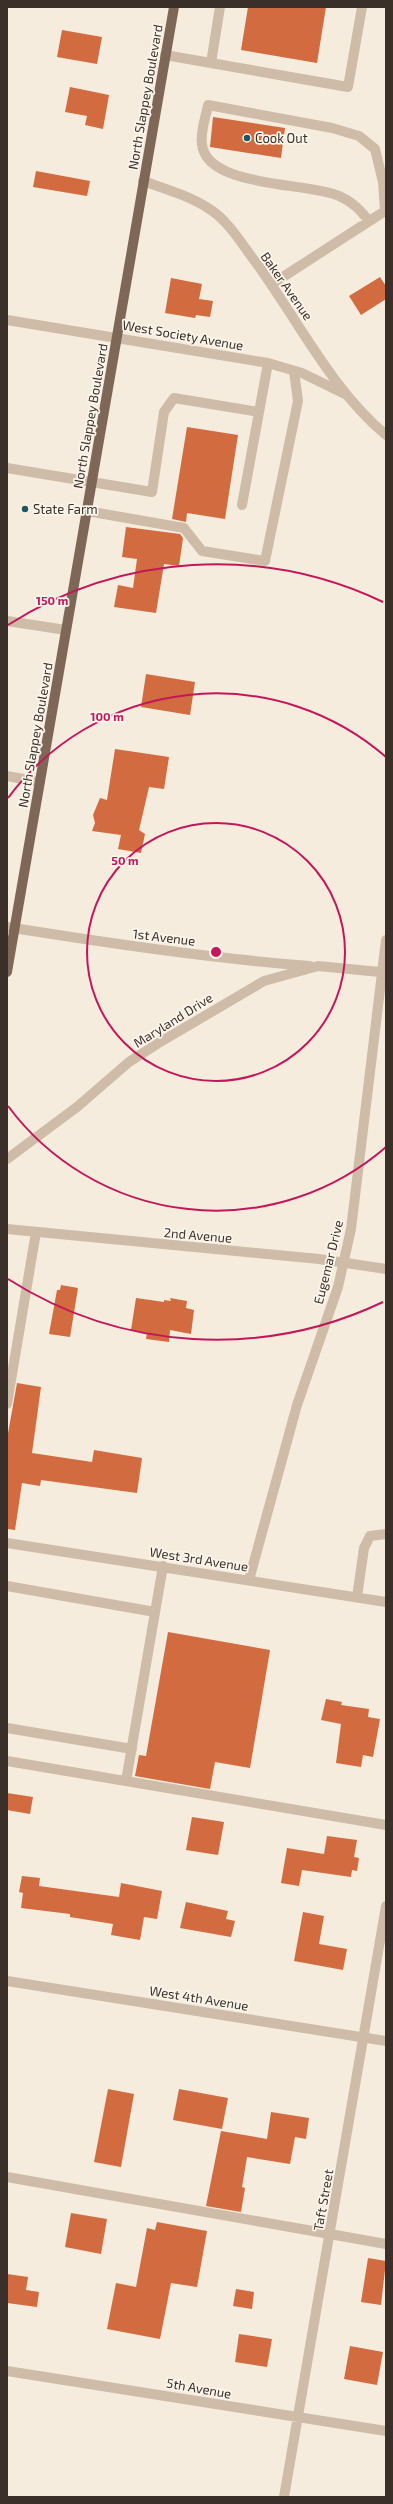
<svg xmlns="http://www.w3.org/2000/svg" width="393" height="2504" font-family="'Exo 2',sans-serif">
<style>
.building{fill:#d26b3f}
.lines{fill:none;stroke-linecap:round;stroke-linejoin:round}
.minor{stroke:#cfbca8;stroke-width:10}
.major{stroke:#7f6758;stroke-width:10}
.ring{fill:none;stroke:#c2185b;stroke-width:2}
.poi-dot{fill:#195962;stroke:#fcf5eb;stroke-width:1.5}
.labels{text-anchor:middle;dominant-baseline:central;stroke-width:3.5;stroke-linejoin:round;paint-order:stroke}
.street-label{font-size:13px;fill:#3b3029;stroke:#fcf5eb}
.poi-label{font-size:13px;fill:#3b3029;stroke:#fcf5eb;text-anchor:start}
.centre{fill:#c2185b;stroke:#fcf5eb;stroke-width:2}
.ring-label{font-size:12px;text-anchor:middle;font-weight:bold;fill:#c2185b;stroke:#fcf5eb;stroke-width:3.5;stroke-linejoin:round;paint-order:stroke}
</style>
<rect width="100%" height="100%" fill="#f5ecde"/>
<path class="building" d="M248,7H326L317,63L241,50Z
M62,30L102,37L97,64L57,57Z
M70,87L109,95L103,129L85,125L87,116L65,112Z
M213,117L285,128L281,158L210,147Z
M36,171L90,181L87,196L33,187Z
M380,277L386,286V299L361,315L349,296Z
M171,278L202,284L199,299L213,301L210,317L196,315L195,318L165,313Z
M187,427L238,435L225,519L187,513L186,522L172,519Z
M126,527L180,534L183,538L179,566L164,564L156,613L114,607L118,585L133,588L137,559L122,557Z
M146,674L195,682L190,715L141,707Z
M115,749L169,757L164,789L149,787L139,830L145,834L141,853L118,849L121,835L92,831L95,823L93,815L100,798L107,800Z
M61,1285L78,1288L70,1337L49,1334L57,1290H60Z
M136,1298L164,1302V1300L171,1301L170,1298L187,1301L186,1308L194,1310L191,1334L170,1330L169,1342L146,1339L147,1333L131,1330Z
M17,1383L41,1387L32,1453L92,1462L94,1450L142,1458L137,1493L41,1480L40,1486L22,1483L15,1530L7,1529V1439Z
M168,1632L270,1650L250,1768L215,1762L210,1789L135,1776L139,1755L146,1756Z
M326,1699L342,1702L341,1705L369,1709L368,1717L380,1719L373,1757L363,1755L361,1767L336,1763L341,1724L321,1720Z
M7,1793L33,1797L30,1814L7,1810Z
M192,1817L224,1822L218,1855L186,1850Z
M327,1836L357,1840L354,1857L359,1858L357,1871L352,1870L351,1877L302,1870L299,1886L281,1883L287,1848L324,1854Z
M22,1876L40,1878L39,1886L119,1897L121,1883L162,1891L157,1919L144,1917L140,1940L111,1935L113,1924L70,1917V1914L21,1908L23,1893L19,1892Z
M186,1902L228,1911L226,1919L235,1921L231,1937L180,1928Z
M303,1912L324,1916L319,1944L347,1949L343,1970L294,1961Z
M108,2089L134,2094L121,2167L94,2162Z
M179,2089L228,2098L222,2129L173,2120Z
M271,2112L309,2118L306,2139L295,2137L290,2164L247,2157L242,2187L245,2188L241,2212L206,2206L221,2131L267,2139Z
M71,2213L107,2219L101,2254L65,2247Z
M157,2222L207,2231L197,2287L171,2283L160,2339L107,2329L116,2283L136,2287L147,2228L155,2230Z
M368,2258L386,2261L381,2305L361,2302Z
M7,2274L28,2277L26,2290L39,2292L37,2307L7,2303Z
M236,2289L254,2292L252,2309L233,2306Z
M239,2334L272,2339L267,2367L235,2362Z
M350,2346L383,2352L377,2385L344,2379Z"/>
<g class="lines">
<path class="minor" d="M165,55L348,87L362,7
M211,63L220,7
M143,181C166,189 190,196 211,210C228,221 242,244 254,260C297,318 330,388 386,435
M272,284L385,211L383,182L375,149L359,136L332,128L208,105C206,116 200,132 202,144C206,188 308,182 339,196C353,202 360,210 369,221
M7,320L268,363L302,373L345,394
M7,468L152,492L164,412L174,398L259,412
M242,505L268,363
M87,511L184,528L202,551L265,561L298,401L294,371
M7,621L66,630
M7,776L40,782
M7,927C108,943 208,958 310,966
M7,1159L77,1107L129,1062L157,1044L264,981L318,966L380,972
M7,1229L319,1259L386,1269
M7,1404L36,1232
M7,1543L386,1602
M249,1580L297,1405L338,1287L351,1229L386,940
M7,1586L155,1612
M357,1597L364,1548L370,1536L386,1534
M7,1728L132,1749
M7,1761L386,1825
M126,1781L163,1566
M7,1981L386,2041
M7,2177L386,2244
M7,2371L386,2431
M284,2497L386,1906"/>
<path class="major" d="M7,972L174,7"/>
</g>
<g class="ring">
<circle cx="216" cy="952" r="129"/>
<path d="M386 1147A259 259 0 0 1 8 1106M8 798A259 259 0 0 1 386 757"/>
<path d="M383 1302A388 388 0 0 1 8 1279M8 625A388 388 0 0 1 383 602"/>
</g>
<g class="poi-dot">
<circle cx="247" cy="138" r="4"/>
<circle cx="25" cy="509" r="4"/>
</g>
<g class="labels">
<g class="street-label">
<text transform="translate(145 97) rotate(-80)">North Slappey Boulevard</text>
<text transform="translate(287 286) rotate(55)">Baker Avenue</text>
<text transform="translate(183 335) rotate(10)">West Society Avenue</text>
<text transform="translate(90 416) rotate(-80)">North Slappey Boulevard</text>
<text transform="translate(35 735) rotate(-80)">North Slappey Boulevard</text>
<text transform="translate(164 937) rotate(7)">1st Avenue</text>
<text transform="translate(173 1020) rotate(-32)">Maryland Drive</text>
<text transform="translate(198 1235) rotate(5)">2nd Avenue</text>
<text transform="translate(328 1262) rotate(-76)">Eugemar Drive</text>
<text transform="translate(199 1559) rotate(9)">West 3rd Avenue</text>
<text transform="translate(199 1998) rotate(9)">West 4th Avenue</text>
<text transform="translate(323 2200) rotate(-80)">Taft Street</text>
<text transform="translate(199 2388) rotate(10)">5th Avenue</text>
</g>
<g class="poi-label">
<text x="255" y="138">Cook Out</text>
<text x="33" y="509">State Farm</text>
</g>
</g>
<circle cx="216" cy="952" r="6" class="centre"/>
<g class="ring-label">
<text x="52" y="605">150 m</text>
<text x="107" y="721">100 m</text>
<text x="125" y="865">50 m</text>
</g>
<rect width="393" height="2504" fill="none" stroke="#3b3029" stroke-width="16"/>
</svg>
